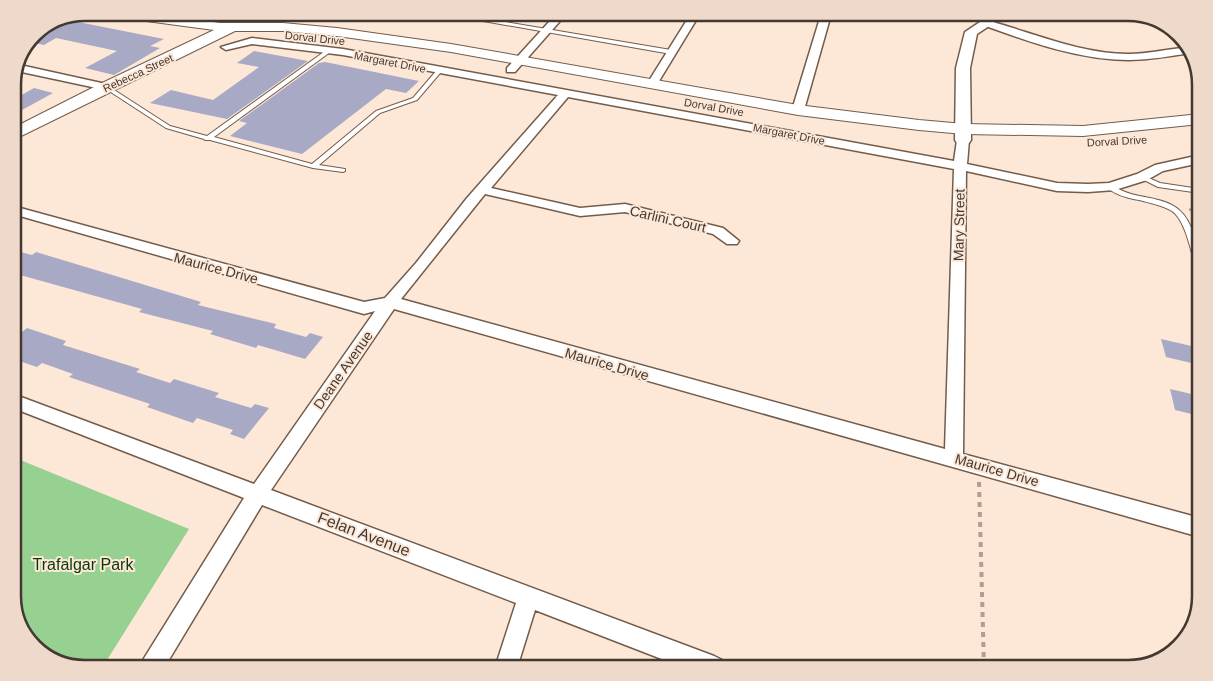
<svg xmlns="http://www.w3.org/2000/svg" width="1213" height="681" font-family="Helvetica,sans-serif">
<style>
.green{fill:#96d192}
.building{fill:#a8a9c5}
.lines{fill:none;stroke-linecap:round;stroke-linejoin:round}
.service-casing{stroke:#735c4a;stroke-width:2}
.minor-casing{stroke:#735c4a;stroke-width:3}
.tertiary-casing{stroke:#735c4a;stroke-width:3}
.secondary-casing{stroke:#735c4a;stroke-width:2}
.path-far2{stroke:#b09e92;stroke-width:2;stroke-dasharray:2.5 2.5;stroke-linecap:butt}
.path-far1{stroke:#b09e92;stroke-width:2.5;stroke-dasharray:3 3;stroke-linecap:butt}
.path{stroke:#b09e92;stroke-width:4;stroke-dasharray:5 5;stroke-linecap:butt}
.service{fill:#fff;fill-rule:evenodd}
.minor{fill:#fff;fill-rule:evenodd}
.tertiary{fill:#fff;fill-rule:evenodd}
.secondary{fill:#fff;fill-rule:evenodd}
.labels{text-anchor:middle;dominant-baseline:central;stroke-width:4;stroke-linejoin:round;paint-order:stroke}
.far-street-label{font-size:11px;fill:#443931;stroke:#fde7d7}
.street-label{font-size:14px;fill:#443931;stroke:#fde7d7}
.near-street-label{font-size:16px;fill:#443931;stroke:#fde7d7}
.near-park-label{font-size:16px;fill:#063a07;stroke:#fde7d7}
.rim{fill:none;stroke:#443931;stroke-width:2.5}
</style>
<rect width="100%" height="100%" fill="#fde7d7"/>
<path class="green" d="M13,457L189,529L102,668C75,669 41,661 25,636C5,604 13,498 13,457Z"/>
<path class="building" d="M68,20L164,39L150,46L160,48L114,75L85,68L117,51L56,38L44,45L30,42L34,34Z
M254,51L308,61L227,119L150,103L171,90L213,100L259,67L237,63Z
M325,62L419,81L406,93L386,89L302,154L230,136L247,123L239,121L319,63Z
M34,88L53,93L13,115V100Z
M13,250L32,255L36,252L109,274L201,302L198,305L276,324L274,328L306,337L310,333L323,337L305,359L258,345L256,348L210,334L213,331L139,312L142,309L13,273Z
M13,328L22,332L27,328L66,341L63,345L140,369L136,372L170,383L174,379L219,393L215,397L251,408L255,404L269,408L244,439L230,434L233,430L197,418L193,423L147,407L150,404L69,377L73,374L42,363L37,367L13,359Z
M1161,339L1200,348V365L1166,357Z
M1170,389L1200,396V416L1175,410Z"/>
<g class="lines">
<defs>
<path id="service" d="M432,12H446L671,50L674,52L671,54Z
M328,49L333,50L214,137L312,164L376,111L413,98L437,70H441V72L417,100L380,113L319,165L345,169V171L343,172L313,168L210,140H205L204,139L166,128L103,87L108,86L170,126L207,136Z
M1142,175L1160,183L1200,189V193L1158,187L1140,178V176Z
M1110,185C1117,188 1124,192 1131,194C1146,198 1167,199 1179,210C1193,221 1200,253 1200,271L1196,268C1191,252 1186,221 1172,211C1162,205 1150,203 1139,200C1127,198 1115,195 1107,187Z"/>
<path id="minor" d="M558,12H568L515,72H507V68Z
M692,12H701L656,86H648L647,84Z
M819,12H829L830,18L804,110L798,113L792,110L820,18Z
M986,20C1034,33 1077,53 1128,54C1148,54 1169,49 1189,47L1191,53C1171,56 1150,60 1129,60C1079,60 1030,42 983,25L981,23Z
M252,38L343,49L954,161L957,140L963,136L969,140L967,164L1057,183L1088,184L1109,183L1137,174L1155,165L1200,155V163L1163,171L1147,180L1115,190L1088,192L1057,191L966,171L963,454L1200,518V537L394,309L271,490L714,656L722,660L725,668H685L535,610L517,668H495L516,603L262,505L164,668H140L143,660L244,498L13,408V394L254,484L375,311L364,314L13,214V206L364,302L385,298L416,263L467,198L558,95L343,55L252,44L226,50L221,47ZM568,97L954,169L945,449L401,299L485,194L580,216L625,212L713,234L727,244H737L739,241L723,228L625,204L580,208L491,188Z
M20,65L106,84L111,87L106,90L17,71Z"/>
<path id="tertiary" d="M995,12H1010L977,34L970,68L971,140L969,143H957L955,140L956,68L965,32Z"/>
<path id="secondary" d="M103,12H143L220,23H283L337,28L451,44L798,105L919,120L964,124L1083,126L1200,114V124L1083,136L964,134L919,130L798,115L451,52L337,36L283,31H235L13,140V128L100,84L214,30L109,16Z"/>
</defs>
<use href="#service" class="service-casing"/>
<use href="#minor" class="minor-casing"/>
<use href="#tertiary" class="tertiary-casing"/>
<use href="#secondary" class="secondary-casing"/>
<path class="path-far2" d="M77,16L99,20"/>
<path class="path-far1" d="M1189,210L1200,207"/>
<path class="path" d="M979,482L984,668"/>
<use href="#service" class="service"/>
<use href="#minor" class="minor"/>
<use href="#tertiary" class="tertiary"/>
<use href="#secondary" class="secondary"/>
</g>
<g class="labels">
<g class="far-street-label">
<text transform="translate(315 38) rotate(6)">Dorval Drive</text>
<text transform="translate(390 62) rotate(11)">Margaret Drive</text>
<text transform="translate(138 73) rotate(-25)">Rebecca Street</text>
<text transform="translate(714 107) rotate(10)">Dorval Drive</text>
<text transform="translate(789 134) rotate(11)">Margaret Drive</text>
<text transform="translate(1117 141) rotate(-3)">Dorval Drive</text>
</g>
<g class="street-label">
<text transform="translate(668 219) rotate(13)">Carlini Court</text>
<text transform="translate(959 225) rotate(-89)">Mary Street</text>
<text transform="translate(216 268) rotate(15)">Maurice Drive</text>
<text transform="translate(607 364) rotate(16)">Maurice Drive</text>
<text transform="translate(343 370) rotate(-55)">Deane Avenue</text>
<text transform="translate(997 470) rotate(16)">Maurice Drive</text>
</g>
<g class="near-street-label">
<text transform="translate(364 534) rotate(21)">Felan Avenue</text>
</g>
<g class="near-park-label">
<text x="83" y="564">Trafalgar Park</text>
</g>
</g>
<path d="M0 0H1213V681H0ZM85 21H1128A64 64 0 0 1 1192 85V596A64 64 0 0 1 1128 660H85A64 64 0 0 1 21 596V85A64 64 0 0 1 85 21Z" fill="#eed9ca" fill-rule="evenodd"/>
<path class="rim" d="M85 21H1128A64 64 0 0 1 1192 85V596A64 64 0 0 1 1128 660H85A64 64 0 0 1 21 596V85A64 64 0 0 1 85 21Z"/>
</svg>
